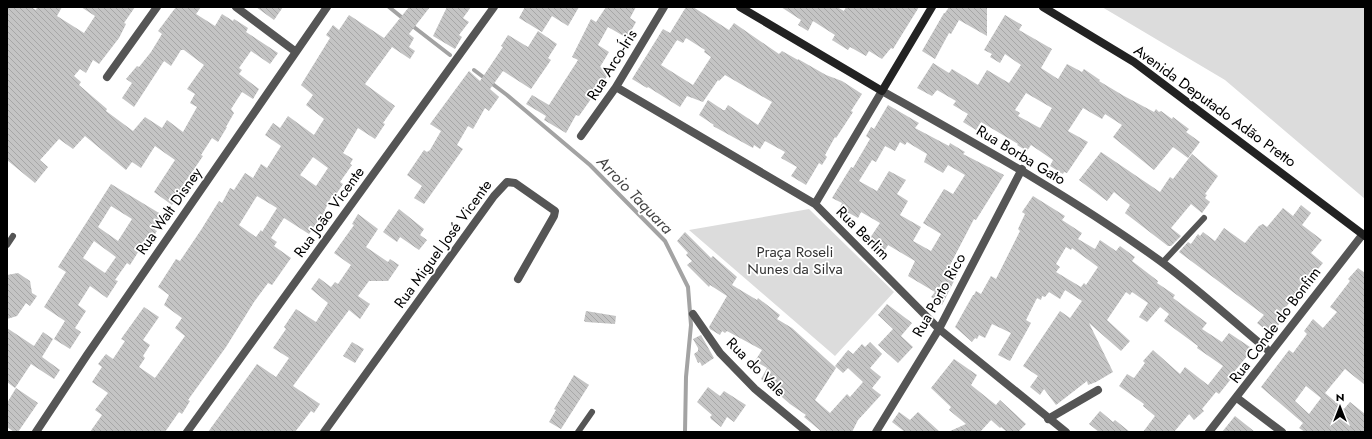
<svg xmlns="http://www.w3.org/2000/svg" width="1372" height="439" font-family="Jost,sans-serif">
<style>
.green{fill:#dcdcdc}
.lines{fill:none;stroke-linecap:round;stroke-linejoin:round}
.stream{stroke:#a3a3a3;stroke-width:4}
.building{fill:url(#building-back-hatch);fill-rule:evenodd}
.lane{stroke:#555;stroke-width:6}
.street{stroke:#555;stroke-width:8}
.secondary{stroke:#222;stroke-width:8}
.labels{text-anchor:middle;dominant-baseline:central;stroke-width:3.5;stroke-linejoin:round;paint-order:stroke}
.street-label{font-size:15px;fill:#000;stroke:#fff}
.park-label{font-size:15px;fill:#333;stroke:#fff}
.water-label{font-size:16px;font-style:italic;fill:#444;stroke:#fff}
</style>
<defs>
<pattern id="building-back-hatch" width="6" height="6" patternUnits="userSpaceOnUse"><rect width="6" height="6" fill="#c4c4c4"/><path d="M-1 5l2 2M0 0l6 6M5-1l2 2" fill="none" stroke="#a7a7a7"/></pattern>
</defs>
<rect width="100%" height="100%" fill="#fff"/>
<path class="green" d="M1102,7H1365V199L1225,80Z
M809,209L894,292L835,356L689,230Z"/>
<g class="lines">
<path class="stream" d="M389,7L405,20
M410,24L450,55
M474,70L507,95L590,165L665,241L688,287L691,325L686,377L685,432"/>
</g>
<path class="building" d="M7,7H31L36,10L37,7H62L57,16L84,33L95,16L81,7H135L124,23L126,24L119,38L99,64L93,60L86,73L80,69L74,76L81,82L79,85L107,109L106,111L133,131L145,117L162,128L167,120L183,132L197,107L190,103L195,94L187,89L204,65L184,50H181L171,66L164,61L134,107L122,98L132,83L126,79L137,66L139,67L151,52L162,34L158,31L176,7H201L196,14L215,26L222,14L233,21L234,19L248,28L246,32L278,53L270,64L251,51L239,68L242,70L239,74L259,89L253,99L242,92L231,109L234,113L226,127H227L218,142L212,138L201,155L203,156L179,191L181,193L172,205L154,192L175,160L155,146L141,168L132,162L126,170L85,136L73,149L59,139L40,160L48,167L35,183L7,160Z
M256,7H283L274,20Z
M409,7H430L409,34L414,38L409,47L415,51L410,59L392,47L365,84L395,106L383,123L385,124L375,139L358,128L343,153L353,159L350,164L352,165L340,182L343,184L335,196L332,195L323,214L309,234L284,218L271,238L277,242L274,246L291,258L272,285L268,283L254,302L226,347L188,400L190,401L182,414L179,412L165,432H90L102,415L95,410L108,393L92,382L102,367L98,364L106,354L113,359L125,341L121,339L144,307L159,317L143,340L150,345L143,356L145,358L139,367L155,378L185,336L175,328L182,318L164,305L169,295L158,287L176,259L180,261L201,230L219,201L222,203L230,188L234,190L245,173L253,178L261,164L267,168L281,146L265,135L273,123L280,128L288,116L314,135L324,119L306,105L313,95L301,85L330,38L326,35L333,25L339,30L349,15L384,38ZM313,157L328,168L316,186L300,175ZM257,196L277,208L262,232L261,230L256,237L239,225Z
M447,7H471L463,18L469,22L459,35L462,37L455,49L433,36Z
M525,7H579L568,26L552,16L542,32L519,18Z
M606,7H636L630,18L636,22L627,38L608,27L598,45L609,52L600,67L610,72L579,116L576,115L566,133L544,120L546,116L526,104L532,95L549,105L578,60L572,57L591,19L596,22Z
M686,7H693L729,30L734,23L779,54L782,51L798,60V59L826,75L842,81L862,94L851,111L853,112L836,138L835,137L825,155L827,157L822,165L819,163L806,185L791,176L797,167L781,158L785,152L765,141L760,149L754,145L753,148L713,126L714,125L699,115L708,100L723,110H725L728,105L758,125L772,102L725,75L719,81L718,80L703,102L687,96L680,107L648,87L647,88L632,79L663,29L670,33ZM686,38L705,50L704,52L711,57L693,85L661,65L677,40L683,43Z
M781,7H837L844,11L846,7H919L893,49L891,48L882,59L869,51L866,56L850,47L848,50L832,40L835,35L813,21L808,31L798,25L801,20Z
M949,7H987V36L959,20L951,34L949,33L935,59L922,51L944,13H945Z
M1005,15L1022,25L1019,30L1052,49L1041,68L1058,79L1067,64L1082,72L1084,69L1100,80L1099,81L1124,96L1154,112L1156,109L1159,112L1161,111L1172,119L1173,117L1189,129L1186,132L1200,142L1188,158L1173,147L1154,170L1113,137L1122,125L1105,114L1102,119L1083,108L1068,131L1088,142L1067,173L1064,172L1063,174L1050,166L1053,160L1031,145L1027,151L1017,145L1018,144L981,122L976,130L963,122L968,114L953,105L956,101L937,90L932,96L917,88L933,63L949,73L952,69L978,85L987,70L1009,83L1021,65L1005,54L1000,63L990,57L992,54L984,50ZM1026,93L1052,108L1040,128L1018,116L1020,113L1015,110Z
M538,31L557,44L548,58L551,60L531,89L503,71L490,89L499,97L489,111L485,108L473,129L468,126L457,145L463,149L427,200L424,204L414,198L422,186L407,175L424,150L427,152L430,150L441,131L430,124L469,71L480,81L503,47L501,46L508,35L528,47Z
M888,105L919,123L915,128L949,146L950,143L965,152L963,154L1004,175L976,220L974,219L949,267V270L957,275L942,305L931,297L935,292L908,276L915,261L888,245L882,255L868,241L880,223L861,212L858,218L849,213L848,214L839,209L842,203L832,198L851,167L853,168L870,139L866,136L871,127L874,129ZM900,142L905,145L907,142L927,154L924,162L943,173L948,165L965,175L953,194L944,189L923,223L941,234L931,251L913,241L921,227L900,215L908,201L897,194L906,180L889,171L877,191L859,181L872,160L876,162L885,146L895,151Z
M1101,152L1160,192L1170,177L1173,179L1192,154L1218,176L1205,194L1207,195L1205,198L1210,202L1202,213L1191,204L1171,228L1181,236L1171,246H1168L1125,213L1130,205L1114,192L1107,201L1079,180Z
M111,184L164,216L155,230L157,231L144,251L140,249L130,265L127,263L115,280L118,281L107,298L90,286L78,305L86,311L75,328L81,332L70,349L54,339L65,321L44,307L66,272L58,267ZM111,206L132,219L118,241L98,227ZM94,241L116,257L105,273L83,258Z
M1033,196L1065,216L1062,220L1082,233L1078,239L1095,249L1100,240L1116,251L1120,246L1135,257L1132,261L1158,281L1157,283L1175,295L1173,298L1207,323L1202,329L1222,342L1229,333L1253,349L1229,378L1231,379L1219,394L1216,392L1202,409L1204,411L1194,420L1189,414L1174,432H1143L1155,416L1143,406L1144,404L1119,386L1127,374L1134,378L1145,363L1143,361L1153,350L1180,374L1185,367L1208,385L1223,366L1197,348L1198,346L1164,321L1169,314L1160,307L1147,322L1139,317L1148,303L1132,292L1130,295L1126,292L1107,320L1130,341L1121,351L1089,323L1113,372L1096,382L1088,385L1087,381L1056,405L1044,389L1040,395L1030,387L1038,376L1023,366L1060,311L1070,318L1082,301L1065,290L1060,299L1049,292L1045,297L1042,296L1041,300L1037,298L1026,320L1031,323L1010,361L998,355L1011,333L992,324L985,338L979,335L977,339L975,338L972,342L955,327L973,295H974L976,291L981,294L991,276L996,279L1020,231L1018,229L1025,214L1022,212ZM1066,247L1071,250L1072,248L1098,267L1086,285L1084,283L1081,287L1056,272L1060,267L1056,264Z
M1301,205L1311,213L1302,225L1322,240L1311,253L1323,263L1286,307H1289L1280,323L1271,334L1257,323L1264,315L1179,252L1188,242L1191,244L1198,234L1200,236L1203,232L1215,241L1224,228L1245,243L1259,226L1263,224L1267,227L1283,208L1293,216Z
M399,209L424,229L420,235L427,240L419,250L400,237L397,242L383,232Z
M358,214L378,229L366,247L388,262L390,259L399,265L388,281H369L358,296L370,304L360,319L349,310L293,386L320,404L314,413L311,411L295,432H208L257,364L276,377L289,358L273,348L286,329L284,327L296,309L316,322L328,303L311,289L319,278L331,287L335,282L338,284L351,265L334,253L354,225L352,224Z
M685,232L711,258L713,256L737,277L732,285L757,300L758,298L780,315L777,319L792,328L836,368L815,400L830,413L847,394L850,397L863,382L848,368L843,373L835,366L848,350L853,354L862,344L865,347L870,342L882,354L870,368L881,377L872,388L881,395L858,420L852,432H822L804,417L806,415L790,404L761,379L767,368L755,361L762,350L727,331L725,333L722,331L720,335L710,329L709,327L727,296L710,285L709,287L687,265L692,261L686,255L688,253L677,241Z
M1358,268L1365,273V385L1345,369L1325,393L1344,409L1350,402L1365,414V432H1305L1299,428L1303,423L1261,387L1289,350L1293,353L1307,334L1304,331L1313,319L1323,328L1337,312L1330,307L1350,281L1348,279ZM1306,386L1321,398L1309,414L1295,401Z
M18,273L30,281L32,293L37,296L30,306L26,303L17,316L7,319V275Z
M887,304L912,323L901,336L913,347L898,363L878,345L893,329L878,315Z
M586,311L616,316L615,324L586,322L584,321Z
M7,328L34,346L43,332L53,339L42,357L60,370L54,379L31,364L15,388L7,382Z
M701,335L714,358L702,366L700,362L698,363L694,354L698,351V348L693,339Z
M352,342L364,349L355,363L343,356Z
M954,359L977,375L971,385L996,405L1000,400L1026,424L1018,432H1007L1001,427L1000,428L991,420L980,432H948L966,424L949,410L951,407L931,388Z
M574,375L589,385L561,429L549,422L556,410L554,409Z
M708,387L720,396L724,391L746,405L734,422L727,417L721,427L711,419L710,417L712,415L697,402Z
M16,388L38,403L18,432H14L7,427V403Z
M1100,411L1113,422L1115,420L1130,432H1099L1089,424Z
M899,412L910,420L918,412L940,432H905L892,422Z
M1235,416L1255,432H1222Z"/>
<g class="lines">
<path class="lane" d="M7,245L13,236
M1162,263L1204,218
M578,432L592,412"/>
<path class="street" d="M236,7L296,52
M107,77L157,7
M616,87L815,204L939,329L1066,432
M581,136L616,87L664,7
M815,204L882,91C978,145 1074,198 1163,263C1200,291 1234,322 1270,352
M693,314L720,353L755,389L807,432
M1237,398L1282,432
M1048,419L1098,390
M36,432L87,355L327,7
M187,432L494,7
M324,432L494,196L507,182L515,183L555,211L554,216L518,279
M876,432L939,329L1022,169
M1209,432L1363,234"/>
<path class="secondary" d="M740,7L882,91L932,7
M1043,7L1134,62L1365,236"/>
</g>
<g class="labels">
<g class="street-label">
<text transform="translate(612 65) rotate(-58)">Rua Arco-Íris</text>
<text transform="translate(1215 106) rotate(36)">Avenida Deputado Adão Pretto</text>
<text transform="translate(1021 155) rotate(31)">Rua Borba Gato</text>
<text transform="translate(169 211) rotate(-55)">Rua Walt Disney</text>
<text transform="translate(329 212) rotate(-54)">Rua João Vicente</text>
<text transform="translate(863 233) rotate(45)">Rua Berlim</text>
<text transform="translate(443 244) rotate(-54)">Rua Miguel José Vicente</text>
<text transform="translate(939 295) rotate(-61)">Rua Porto Rico</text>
<text transform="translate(1275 325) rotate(-53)">Rua Conde do Bonfim</text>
<text transform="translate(756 367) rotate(45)">Rua do Vale</text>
</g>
<g class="park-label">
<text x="795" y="252">Praça Roseli<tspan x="795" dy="17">Nunes da Silva</tspan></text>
</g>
<g class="water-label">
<text transform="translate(635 195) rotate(46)">Arroio Taquara</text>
</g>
</g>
<rect width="1372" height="439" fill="none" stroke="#000000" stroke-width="16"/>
<g transform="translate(1340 407)" stroke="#ffffff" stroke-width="3" paint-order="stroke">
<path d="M0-3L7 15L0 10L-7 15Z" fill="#000000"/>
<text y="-6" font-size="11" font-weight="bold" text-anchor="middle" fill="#000000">N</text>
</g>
</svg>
